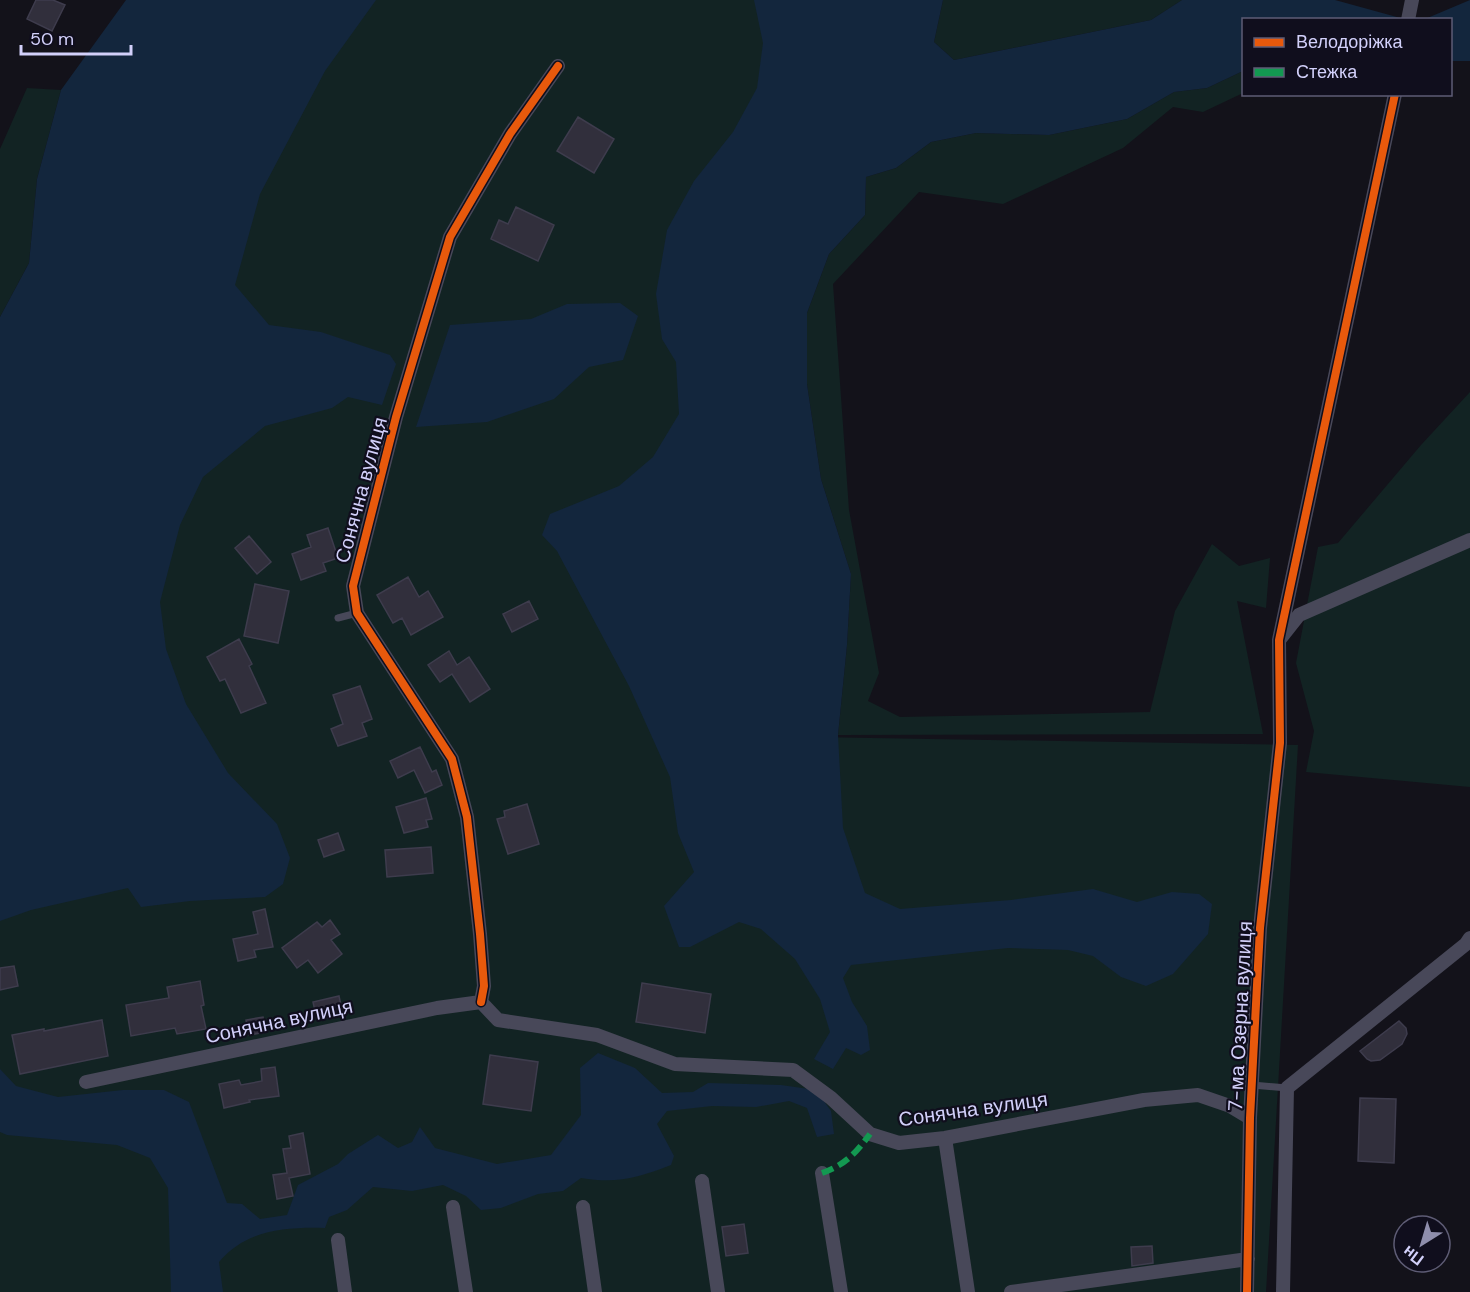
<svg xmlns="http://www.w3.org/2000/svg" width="1470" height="1292" font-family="'DM Sans',sans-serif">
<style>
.green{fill:#122323}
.water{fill:#13263d}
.building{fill:#312f3c;stroke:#3e3c4d;stroke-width:1.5}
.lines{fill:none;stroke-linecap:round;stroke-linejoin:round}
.lane{stroke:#484859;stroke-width:7}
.street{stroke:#484859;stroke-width:14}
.quiet{stroke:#139951;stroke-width:6;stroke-dasharray:12 6;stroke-linecap:butt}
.cycleway-casing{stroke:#100e1d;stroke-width:11}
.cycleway{stroke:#e8590c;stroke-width:8}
.labels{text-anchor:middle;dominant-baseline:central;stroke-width:4.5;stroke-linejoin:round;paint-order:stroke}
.street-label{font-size:20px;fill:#d2d0fa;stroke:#100e1d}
</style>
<rect width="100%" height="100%" fill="#13121a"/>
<path class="green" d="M347,0H795L813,737L1298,745L1266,1292H0V708L227,165Z
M943,0H1182L1151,20L954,60L934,42Z
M1243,71V93L1203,112L1173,107L1123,148L1003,204L919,192L833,284L849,510L879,673L868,701L900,717L1150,712L1175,611L1212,544L1239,566L1270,558L1266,608L1237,601L1263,734L838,735L847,645L851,574L821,479L807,384V313L829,254L865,215L866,177L896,168L931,142L976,133L1049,135L1127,119L1174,92L1207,88Z
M27,88L61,90L37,179L29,263L0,317V149Z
M1470,392V787L1306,772L1314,731L1296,663L1318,547L1338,543L1421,445Z"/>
<path class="water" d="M126,0H376L325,71L260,194L235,285L269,325L321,332L390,355L396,364L382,405L348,397L332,408L265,426L203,477L180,525L160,602L166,649L186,704L228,773L277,824L290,858L283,884L265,897L190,901L141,907L128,888L31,910L0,921V317L29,263L37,179L61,90Z
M754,0H943L934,42L954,60L1151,20L1182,0H1335L1404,19L1244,20L1243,71L1207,88L1174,92L1127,119L1049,135L976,133L931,142L896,168L866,177L865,215L829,254L807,313V384L821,479L851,574L847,645L838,735L843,828L865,893L900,909L1011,900L1093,889L1137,902L1172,892L1199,894L1212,904L1208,934L1173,974L1146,986L1121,977L1093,956L1068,950L1008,948L851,965L843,978L852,1002L867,1026L870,1050L861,1055L846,1048L833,1069L814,1059L830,1032L820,999L795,959L761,929L739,922L690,947H679L664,906L694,872L678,833L670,777L629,686L557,551L542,535L550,514L619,486L653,457L679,414L676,362L662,339L656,294L667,230L694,181L733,132L757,88L763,43Z
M1470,0V61H1451L1450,20L1425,19Z
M620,303L638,316L623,360L589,367L554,399L487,422L416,427L450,325L531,319L567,304Z
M598,1053L635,1068L662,1093L693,1092L708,1083L781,1085L816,1090L831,1111L834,1134L817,1137L807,1108L789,1101L756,1107L712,1106L667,1111L657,1124L674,1156L671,1165C637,1178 617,1184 581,1178L563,1191L538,1194L501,1208L481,1210L466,1196L443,1185L412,1191L373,1187L347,1210L329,1217L325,1228C284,1227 246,1230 219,1262L223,1292H171L168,1188L150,1158L117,1145L7,1135L0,1132V1069L16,1086L58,1097L123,1090H164L189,1102L227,1203L242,1204L260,1219L287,1215L298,1185L338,1164L348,1154L378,1135L398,1148L412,1142L420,1127L435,1148L497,1164L551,1155L581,1115L580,1068Z"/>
<path class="building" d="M36,0H53L65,5L52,31L27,19Z
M578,117L614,139L594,173L557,151Z
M516,207L554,225L538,261L491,239L499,220L508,224Z
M328,528L338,558L323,563L326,571L301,580L292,554L311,547L307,535Z
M249,536L271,562L257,574L235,548Z
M408,577L419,597L428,591L443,617L411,635L402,618L393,623L377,595Z
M255,584L289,591L278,643L244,636Z
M529,601L538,619L512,632L503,614Z
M239,639L252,664L249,666L266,703L241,713L225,679L220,681L207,657Z
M449,651L457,665L469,657L490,689L470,702L452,674L440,682L428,665Z
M360,686L372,719L362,723L367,736L338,746L331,729L343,724L333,695Z
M420,747L432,772L436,770L442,785L425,793L414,770L398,778L390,761Z
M426,798L432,819L426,820L428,827L404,833L396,807Z
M527,804L539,844L508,854L497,819L505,817L504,811Z
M338,833L344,850L324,857L318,840Z
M431,847L433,873L387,877L385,850Z
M265,909L273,947L254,950L256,957L238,961L233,939L258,934L253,912Z
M330,920L340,934L331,940L342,954L318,973L308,960L297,968L282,948L317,922L322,927Z
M14,966L18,986L0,990V968Z
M200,981L204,1005L201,1006L206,1029L177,1034L175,1028L131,1036L126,1005L169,998L167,987Z
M642,983L711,994L705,1033L636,1022Z
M339,996L343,1015L317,1020L313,1002Z
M263,1017L266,1032L249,1035L246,1020Z
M102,1020L108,1056L20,1074L12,1035L44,1029V1031Z
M1399,1021L1406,1028L1407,1034L1402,1044L1380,1060L1371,1061L1367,1059L1360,1051Z
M490,1055L538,1062L531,1111L483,1104Z
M275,1067L279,1096L249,1100L250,1102L224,1108L219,1084L239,1080L241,1085L262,1081L261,1069Z
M1360,1098L1396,1099L1394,1163L1358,1161Z
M303,1133L310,1174L289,1178L293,1196L277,1199L273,1175L287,1173L283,1149L291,1148L289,1136Z
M744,1224L748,1253L726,1256L722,1227Z
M1152,1246L1153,1263L1132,1266L1131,1247Z"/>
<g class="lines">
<path class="lane" d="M338,618L357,613
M1252,1085L1287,1088"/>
<path class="street" d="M1408,20L1412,0
M1280,639L1299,615L1470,540
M481,1002L484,986L480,934L467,817L452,759L357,613L353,586L396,417L450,237L510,134L558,66
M481,1002L498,1020L597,1035L675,1064L793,1070L831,1098L870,1134L899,1143L945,1138L1144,1100L1198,1095L1230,1106L1250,1118
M86,1082L437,1008L481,1002
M945,1138L968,1292
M822,1173L841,1292
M702,1181L718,1292
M453,1207L466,1292
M583,1207L595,1292
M338,1240L345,1292
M1011,1292L1248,1259
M1247,1292L1250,1118L1260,928L1280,743L1279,640L1395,94
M1283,1292L1287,1088L1466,944L1470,938"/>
<path class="quiet" d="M822,1173C845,1165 856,1153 870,1134"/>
<defs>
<path id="cycleway" d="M481,1002L484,986L480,934L467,817L452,759L357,613L353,586L396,417L450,237L510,134L558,66
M1247,1292L1250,1118L1260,928L1280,743L1279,640L1395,94"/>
</defs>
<use href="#cycleway" class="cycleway-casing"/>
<use href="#cycleway" class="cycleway"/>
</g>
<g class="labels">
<g class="street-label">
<text transform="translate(361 490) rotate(-75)">Сонячна вулиця</text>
<text transform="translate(1240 1016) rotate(-87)">7-ма Озерна вулиця</text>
<text transform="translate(279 1021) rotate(-12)">Сонячна вулиця</text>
<text transform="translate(973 1109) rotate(-8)">Сонячна вулиця</text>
</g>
</g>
<rect x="1242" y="18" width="210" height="78" fill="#100e1d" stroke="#5e5c75" stroke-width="1.5"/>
<rect x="1254" y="38" width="30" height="9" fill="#e8590c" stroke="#5e5c75" stroke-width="1.5"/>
<text x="1296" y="48" font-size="18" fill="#d2d0fa">Велодоріжка</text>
<rect x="1254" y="68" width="30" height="9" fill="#139951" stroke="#5e5c75" stroke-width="1.5"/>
<text x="1296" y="78" font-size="18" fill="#d2d0fa">Стежка</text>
<g transform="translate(1422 1244) rotate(217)"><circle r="28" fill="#100e1d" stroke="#5e5c75" stroke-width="1.5"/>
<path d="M0-4.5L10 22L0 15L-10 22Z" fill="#8f8eac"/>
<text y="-9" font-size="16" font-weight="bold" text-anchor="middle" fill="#d2d0fa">Пн</text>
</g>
<path d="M21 45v9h110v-9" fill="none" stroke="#d2d0fa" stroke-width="3"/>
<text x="30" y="45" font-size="18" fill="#d2d0fa" stroke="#100e1d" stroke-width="4.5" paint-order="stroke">50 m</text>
</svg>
